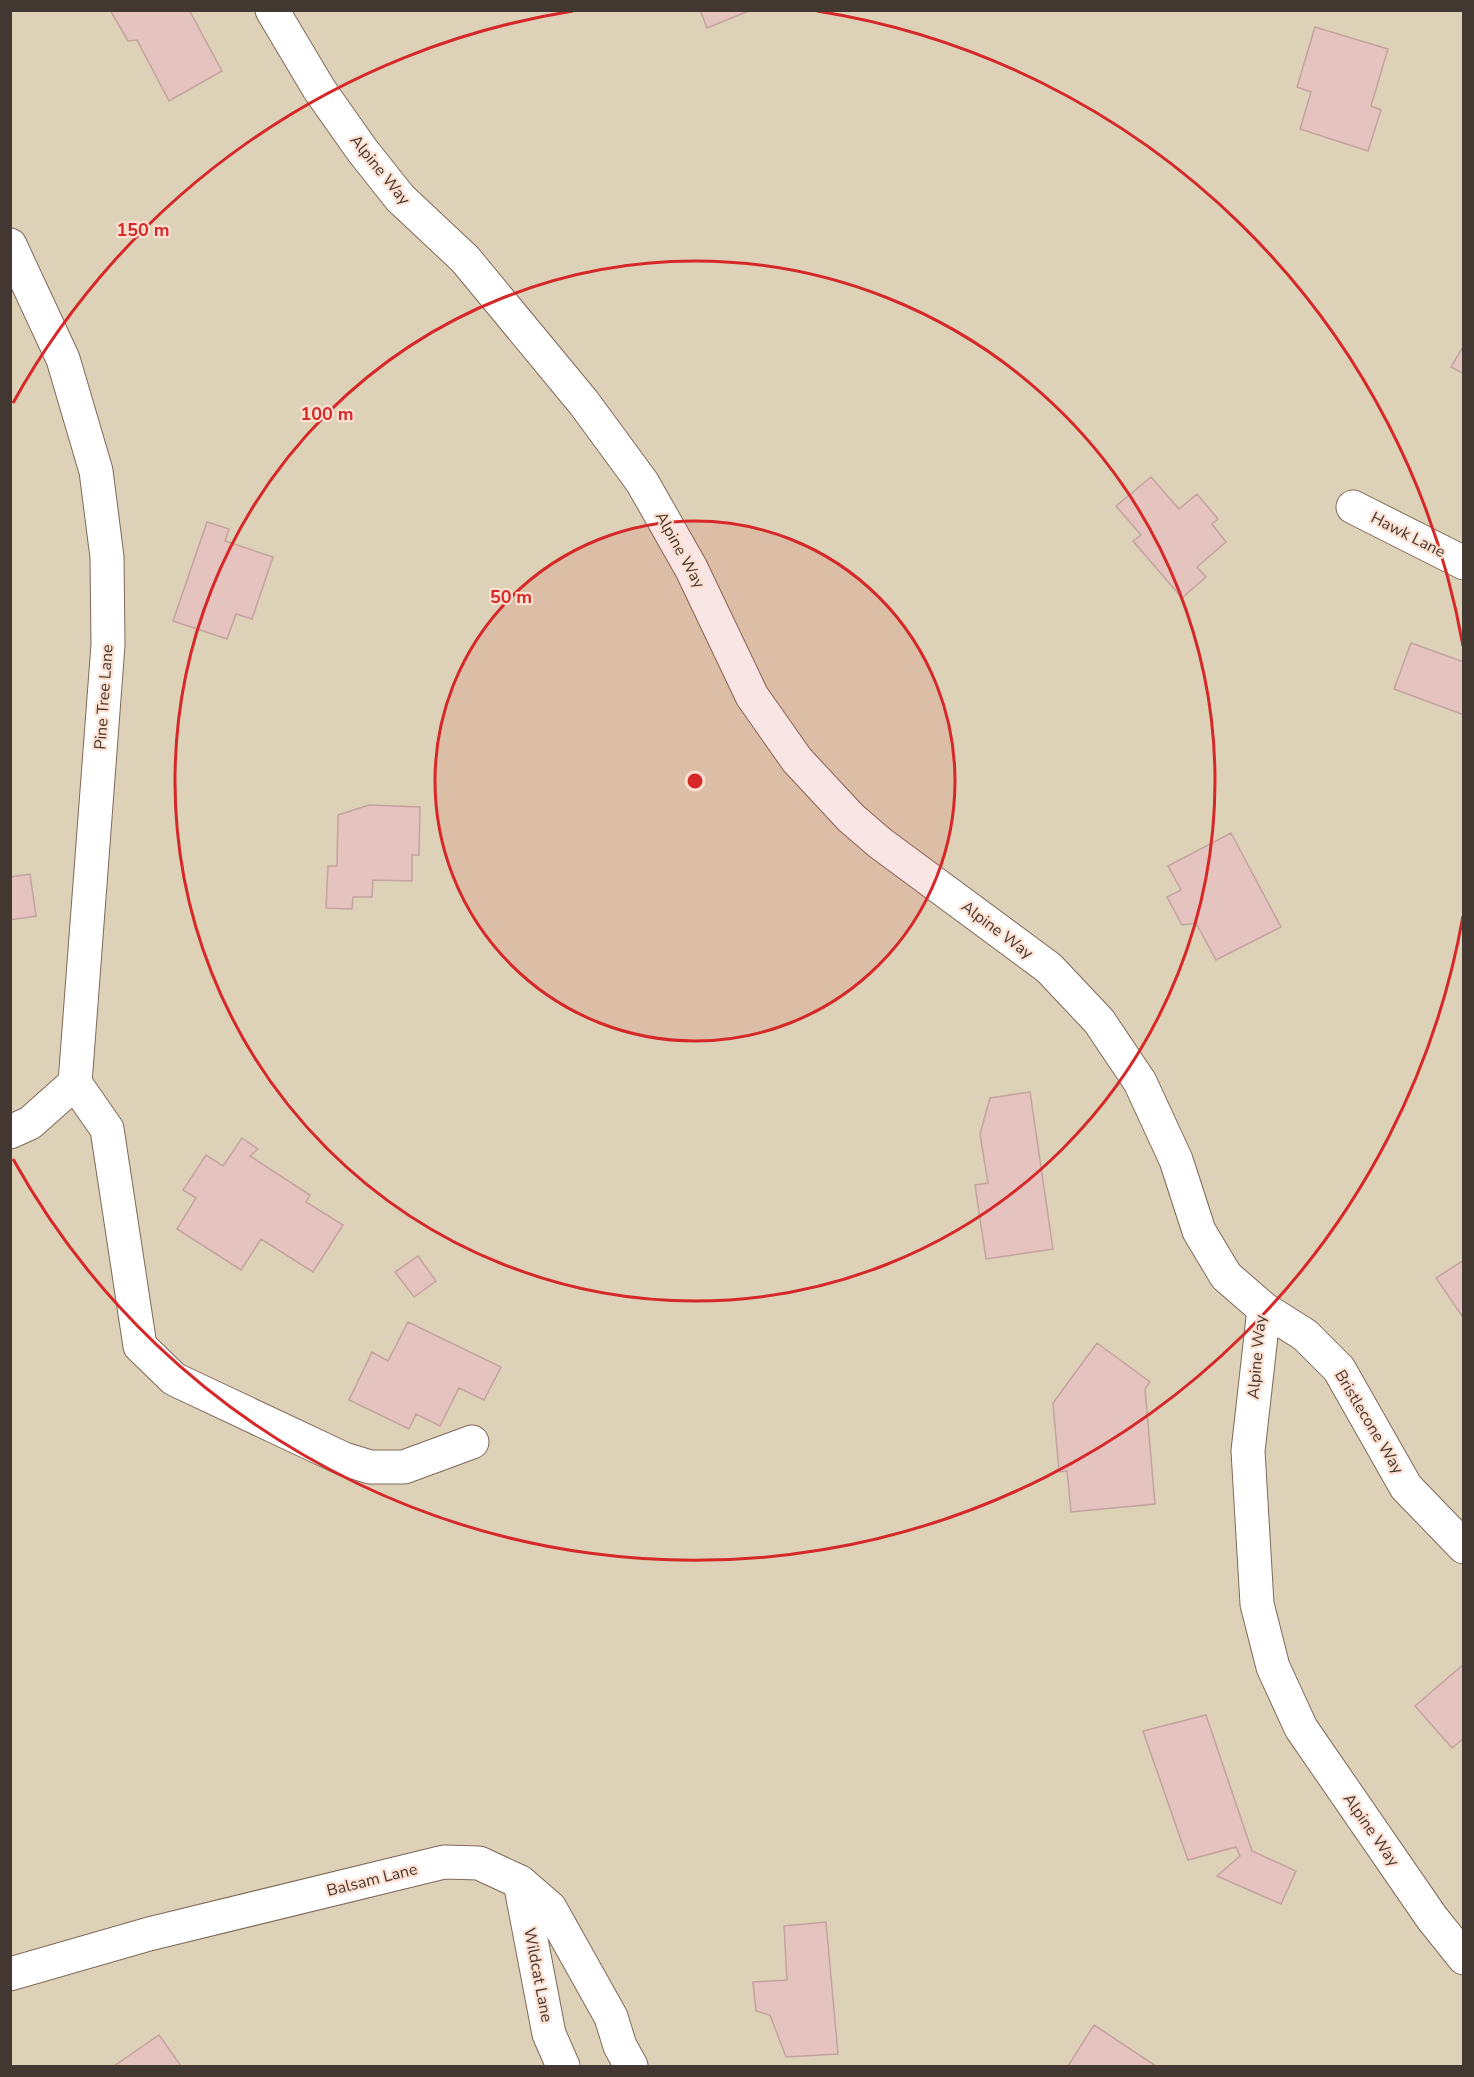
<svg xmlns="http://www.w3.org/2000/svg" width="1474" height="2077" font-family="'Nunito Sans',sans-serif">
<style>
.green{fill:#ddd2b8}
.building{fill:#e5c4bf;stroke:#c4a39e;stroke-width:1.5}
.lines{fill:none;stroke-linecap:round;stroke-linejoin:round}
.minor-casing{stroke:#81685a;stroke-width:35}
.minor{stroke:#fff;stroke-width:33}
.ring{fill:none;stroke:#d62828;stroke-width:3}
.labels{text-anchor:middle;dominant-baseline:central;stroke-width:4.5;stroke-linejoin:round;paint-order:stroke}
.street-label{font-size:16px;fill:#433731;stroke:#fee0d1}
.centre{fill:#d62828;stroke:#fee0d1;stroke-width:3}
.ring-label{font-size:18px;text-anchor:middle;font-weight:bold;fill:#d62828;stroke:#fee0d1;stroke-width:4.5;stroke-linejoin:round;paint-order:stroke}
</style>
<rect width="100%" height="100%" fill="#fee0d1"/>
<path class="green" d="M11,11H1463V2066H11Z"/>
<path class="building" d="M110,10H189L222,71L169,101L137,40L128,41Z
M700,10H751L707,28Z
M1315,27L1388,49L1371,106L1381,110L1368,151L1300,129L1311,92L1297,87Z
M1464,345V374L1451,367Z
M1151,477L1179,509L1197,494L1218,519L1212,524L1226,542L1197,567L1206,577L1182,598L1133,541L1141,535L1116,506Z
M207,522L229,529L225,541L273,557L252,619L236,614L227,639L173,621Z
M1411,643L1464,662V715L1394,689Z
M369,805L420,807L419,855H412V881L373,880L372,897H353L352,909L326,908L328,866H337L338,815Z
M1231,833L1281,927L1216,960L1196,923L1182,925L1167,897L1181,890L1168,866Z
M30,874L36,916L10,920V877Z
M1030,1092L1053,1249L986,1259L975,1185L988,1183L980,1134L990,1098Z
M242,1138L258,1149L250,1156L310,1195L306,1202L343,1225L313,1272L261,1239L241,1270L177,1229L196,1198L183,1190L206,1155L223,1166Z
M418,1256L436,1281L414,1297L395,1272Z
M1464,1260V1319L1436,1278Z
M408,1322L501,1367L484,1400L459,1388L440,1426L416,1414L409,1429L349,1400L372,1352L388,1361Z
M1097,1343L1150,1382L1145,1389L1155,1504L1071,1512L1067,1471L1059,1472L1053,1403Z
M1464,1664V1738L1452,1748L1415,1706Z
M1206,1715L1252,1851L1296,1871L1281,1904L1217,1876L1240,1856L1236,1847L1188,1860L1143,1731Z
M826,1922L838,2054L786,2057L770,2015L756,2011L753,1982L787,1980L784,1926Z
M1094,2025L1156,2066H1068Z
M159,2035L181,2066H114Z"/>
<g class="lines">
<defs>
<path id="minor" d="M272,10L319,89L362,150L400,198L465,259L584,403L642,482L691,568L752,696L797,760L851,818L880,843L1049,968L1099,1021L1140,1082L1176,1160L1199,1231L1226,1276L1264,1309L1248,1451L1257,1604L1273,1667L1301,1728L1432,1918L1464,1958
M10,245L63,359L96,471L107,557L108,645L75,1083L30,1123L10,1132
M1353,507L1464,563
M75,1083L107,1129L140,1346L174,1379L344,1459L370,1467H404L472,1442
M1264,1309L1305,1335L1339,1369L1406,1487L1464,1547
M520,1882L549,2034L563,2066
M10,1974L149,1934L444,1862L479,1863L520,1882L550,1908L611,2017L620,2046L631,2066"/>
</defs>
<use href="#minor" class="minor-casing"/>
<use href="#minor" class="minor"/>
</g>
<circle cx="695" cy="781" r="260" fill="#d62828" fill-opacity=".12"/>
<g class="ring">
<circle cx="695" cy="781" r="260"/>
<circle cx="695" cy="781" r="520"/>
<path d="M1463 916A780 780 0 0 1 13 1159M13 403A780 780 0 0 1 573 11M817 11A780 780 0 0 1 1463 646"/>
</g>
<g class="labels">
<g class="street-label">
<text transform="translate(380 170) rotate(51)">Alpine Way</text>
<text transform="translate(1408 535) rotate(27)">Hawk Lane</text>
<text transform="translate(680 550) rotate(61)">Alpine Way</text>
<text transform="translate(104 697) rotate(-86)">Pine Tree Lane</text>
<text transform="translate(997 930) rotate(37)">Alpine Way</text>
<text transform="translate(1257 1357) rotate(-85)">Alpine Way</text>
<text transform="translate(1369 1422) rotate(59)">Bristlecone Way</text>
<text transform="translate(1371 1830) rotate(55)">Alpine Way</text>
<text transform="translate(372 1880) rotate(-14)">Balsam Lane</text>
<text transform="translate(538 1975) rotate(79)">Wildcat Lane</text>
</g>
</g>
<circle cx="695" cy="781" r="9" class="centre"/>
<g class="ring-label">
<text x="143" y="236">150 m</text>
<text x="327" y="420">100 m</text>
<text x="511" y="603">50 m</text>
</g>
<rect width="1474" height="2077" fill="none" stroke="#433731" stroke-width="24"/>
</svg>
